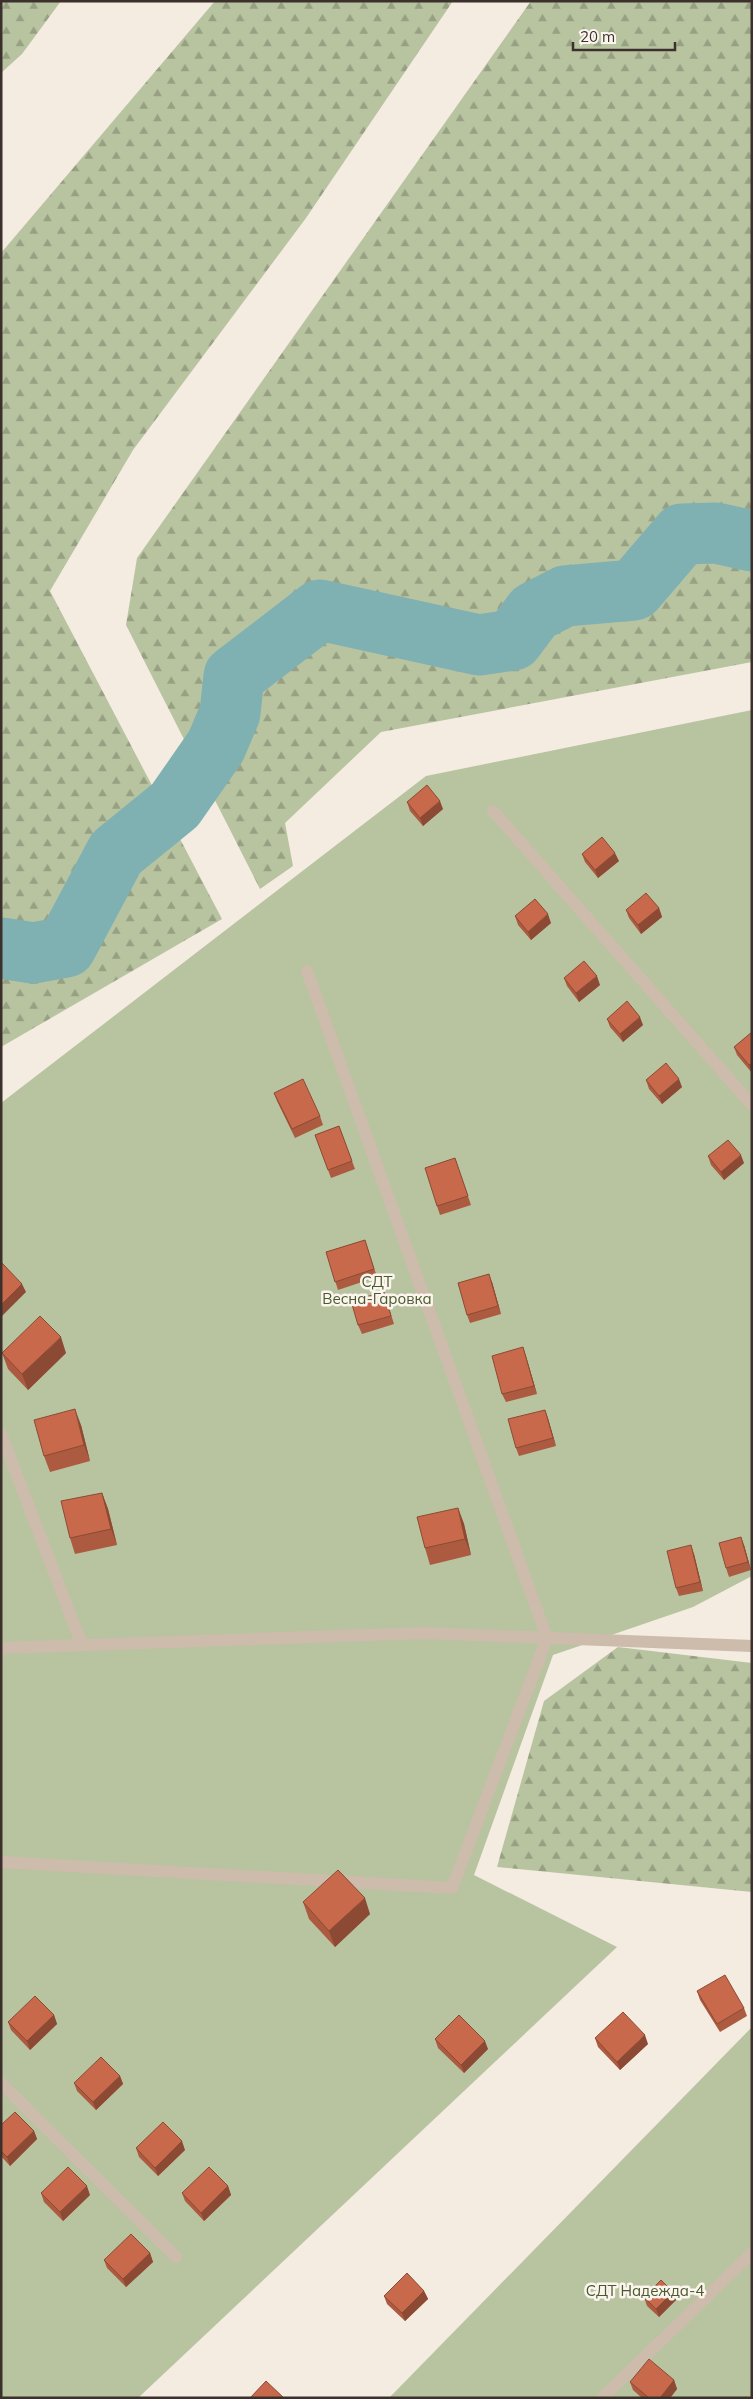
<svg xmlns="http://www.w3.org/2000/svg" width="753" height="2399" font-family="Mulish,sans-serif">
<style>
.forest{fill:url(#forest-firs)}
.green{fill:#b8c4a0}
.lines{fill:none;stroke-linecap:round;stroke-linejoin:round}
.river{stroke:#7fb0b2;stroke-width:61}
.minor{stroke:#cdbbac;stroke-width:12}
.wall{fill:#ac5a40}
.shaded-wall{fill:#8c4a34}
.building{fill:#c8694b;stroke:#8c4a34}
.labels{text-anchor:middle;dominant-baseline:central;stroke-width:5;stroke-linejoin:round;paint-order:stroke}
.park-label{font-size:15px;fill:#4a5a2e;stroke:#fbf5ee}
</style>
<defs>
<pattern id="forest-firs" width="22" height="20" patternUnits="userSpaceOnUse" patternTransform="scale(1.25)"><rect width="22" height="20" fill="#b8c4a0"/><path d="M5 1l3.5 6h-7zM16 11l3.5 6h-7z" fill="#97a083"/></pattern>
</defs>
<rect width="100%" height="100%" fill="#f4ebe1"/>
<path class="forest" d="M1,1H61L22,54L1,73Z
M215,1H453L306,218L133,450L50,591L222,919L1,1047V253Z
M531,1H752V662L381,732L285,823L293,866L260,889L126,625L137,558Z
M618,1647L752,1663V1892L497,1867L544,1701Z"/>
<path class="green" d="M752,710V1576L693,1607L553,1655L474,1875L617,1947L138,2398H1V1103L426,776Z
M752,2027V2398H389Z"/>
<g class="lines">
<path class="river" d="M1,948L33,953L66,947L116,853L175,805L216,746L230,713L234,676L320,610L479,645L513,640L534,612L565,596L634,590L682,534L716,533L752,541"/>
<path class="minor" d="M493,811L752,1105
M1,1434L82,1645
M1,1648L424,1633L752,1646
M1,1862L452,1888L547,1638L307,971
M1,2083L176,2257
M602,2398L752,2253"/>
</g>
<path class="wall" d="M407,802L443,809L423,826L410,811Z
M582,854L619,861L598,878L585,862Z
M659,908L662,917L641,934L629,918L626,910Z
M515,916L551,923L531,940L518,925Z
M564,978L600,985L579,1002L567,986Z
M607,1019L643,1025L623,1042L610,1027Z
M752,1032V1073L737,1055L734,1047Z
M646,1080L682,1087L662,1104L649,1089Z
M274,1093L320,1116L323,1125L295,1138L277,1101Z
M339,1126L355,1169L331,1178L315,1135Z
M708,1156L744,1163L724,1180L711,1165Z
M455,1158L471,1205L440,1215L437,1206Z
M365,1240L377,1277L338,1290L326,1252Z
M492,1282L501,1314L470,1323L467,1315Z
M384,1292L394,1324L362,1334L358,1325Z
M523,1347L537,1394L506,1402L502,1394Z
M2,1353H66L28,1390L8,1369Z
M545,1410L556,1446L519,1456L516,1448Z
M81,1425L90,1461L50,1472L44,1456Z
M102,1493L108,1509L117,1545L75,1554L70,1538Z
M458,1508L464,1524L471,1555L430,1565L425,1548Z
M744,1545L751,1570L729,1577L726,1568Z
M694,1554L703,1591L679,1596L676,1588Z
M303,1902L370,1914L335,1947L309,1919Z
M697,1991L744,2008L747,2016L720,2032L700,2000Z
M54,2015L57,2024L30,2050L11,2030L8,2022Z
M595,2038L648,2044L620,2070L598,2047Z
M435,2039L488,2049L464,2073L438,2048Z
M120,2076L123,2084L96,2110L77,2091L74,2083Z
M1,2125L34,2131L37,2139L10,2166L1,2156Z
M136,2148L185,2150L158,2176L139,2157Z
M228,2186L231,2195L204,2221L185,2201L182,2193Z
M41,2193L90,2195L63,2221L44,2202Z
M150,2253L153,2262L126,2287L107,2268L104,2260Z
M424,2291L428,2299L405,2321L387,2304L384,2296Z
M644,2297L676,2300L659,2317L647,2306Z
M674,2380L677,2389L670,2398H642L633,2390L630,2382Z"/>
<path class="shaded-wall" d="M440,801L443,809L423,826L420,818Z
M615,853L619,861L598,878L595,870Z
M659,908L662,917L641,934L638,925Z
M548,914L551,923L531,940L528,932Z
M597,976L600,985L579,1002L576,993Z
M640,1017L643,1025L623,1042L620,1034Z
M752,1063V1072L749,1065Z
M679,1079L682,1087L662,1104L659,1096Z
M741,1155L744,1163L724,1180L721,1172Z
M489,1274L492,1282L501,1314L498,1306Z
M22,1284L26,1292L1,1317V1305Z
M61,1337L66,1353L28,1390L22,1374Z
M523,1347L526,1356L537,1394L534,1386Z
M75,1409L81,1425L90,1461L84,1445Z
M545,1410L548,1418L556,1446L553,1438Z
M102,1493L108,1509L117,1545L111,1529Z
M458,1508L464,1524L471,1555L465,1539Z
M741,1537L744,1545L751,1570L748,1562Z
M691,1545L694,1554L703,1591L700,1582Z
M365,1898L370,1914L335,1947L329,1931Z
M54,2015L57,2024L30,2050L27,2041Z
M645,2035L648,2044L620,2070L617,2062Z
M485,2041L488,2049L464,2073L461,2065Z
M120,2076L123,2084L96,2110L93,2102Z
M34,2131L37,2139L10,2166L7,2157Z
M182,2141L185,2150L158,2176L155,2168Z
M87,2186L90,2195L63,2221L60,2212Z
M228,2186L231,2195L204,2221L201,2213Z
M150,2253L153,2262L126,2287L123,2279Z
M424,2291L428,2299L405,2321L402,2313Z
M673,2292L676,2300L659,2317L656,2309Z
M674,2380L677,2389L670,2398H660Z"/>
<path class="building" d="M427,785L440,801L420,818L407,802Z
M602,837L615,853L595,870L582,854Z
M646,893L659,908L638,925L626,910Z
M535,899L548,914L528,932L515,916Z
M584,961L597,976L576,993L564,978Z
M627,1001L640,1017L620,1034L607,1019Z
M752,1032V1063L749,1065L734,1047Z
M666,1063L679,1079L659,1096L646,1080Z
M303,1079L320,1116L292,1129L274,1093Z
M339,1126L352,1161L328,1170L315,1135Z
M728,1140L741,1155L721,1172L708,1156Z
M455,1158L468,1196L437,1206L425,1168Z
M365,1240L374,1269L335,1282L326,1252Z
M1,1262L22,1284L1,1305Z
M489,1274L498,1306L467,1315L458,1283Z
M384,1292L391,1316L358,1325L351,1301Z
M40,1316L61,1337L22,1374L2,1353Z
M523,1347L534,1386L502,1394L492,1356Z
M75,1409L84,1445L44,1456L34,1420Z
M545,1410L553,1438L516,1448L508,1419Z
M102,1493L111,1529L70,1538L61,1501Z
M458,1508L465,1539L425,1548L417,1517Z
M741,1537L748,1562L726,1568L719,1543Z
M691,1545L700,1582L676,1588L667,1551Z
M338,1870L365,1898L329,1931L303,1902Z
M725,1975L744,2008L717,2024L697,1991Z
M35,1996L54,2015L27,2041L8,2022Z
M623,2012L645,2035L617,2062L595,2038Z
M459,2015L485,2041L461,2065L435,2039Z
M101,2057L120,2076L93,2102L74,2083Z
M15,2112L34,2131L7,2157L1,2151V2125Z
M163,2122L182,2141L155,2168L136,2148Z
M68,2167L87,2186L60,2212L41,2193Z
M209,2167L228,2186L201,2213L182,2193Z
M131,2234L150,2253L123,2279L104,2260Z
M407,2273L424,2291L402,2313L384,2296Z
M661,2280L673,2292L656,2309L644,2297Z
M649,2359L674,2380L660,2398H649L630,2382Z
M266,2381L284,2398H250Z"/>
<g class="labels">
<g class="park-label">
<text x="377" y="1281">СДТ<tspan x="377" dy="17">Весна-Гаровка</tspan></text>
<text x="645" y="2290">СДТ Надежда-4</text>
</g>
</g>
<rect width="753" height="2399" fill="none" stroke="#3b302b" stroke-width="5"/>
<path d="M573 42v8h102v-8" fill="none" stroke="#3b302b" stroke-width="2.5"/>
<text x="580" y="42" font-size="15" fill="#3b302b" stroke="#fbf5ee" stroke-width="4" paint-order="stroke">20 m</text>
</svg>
